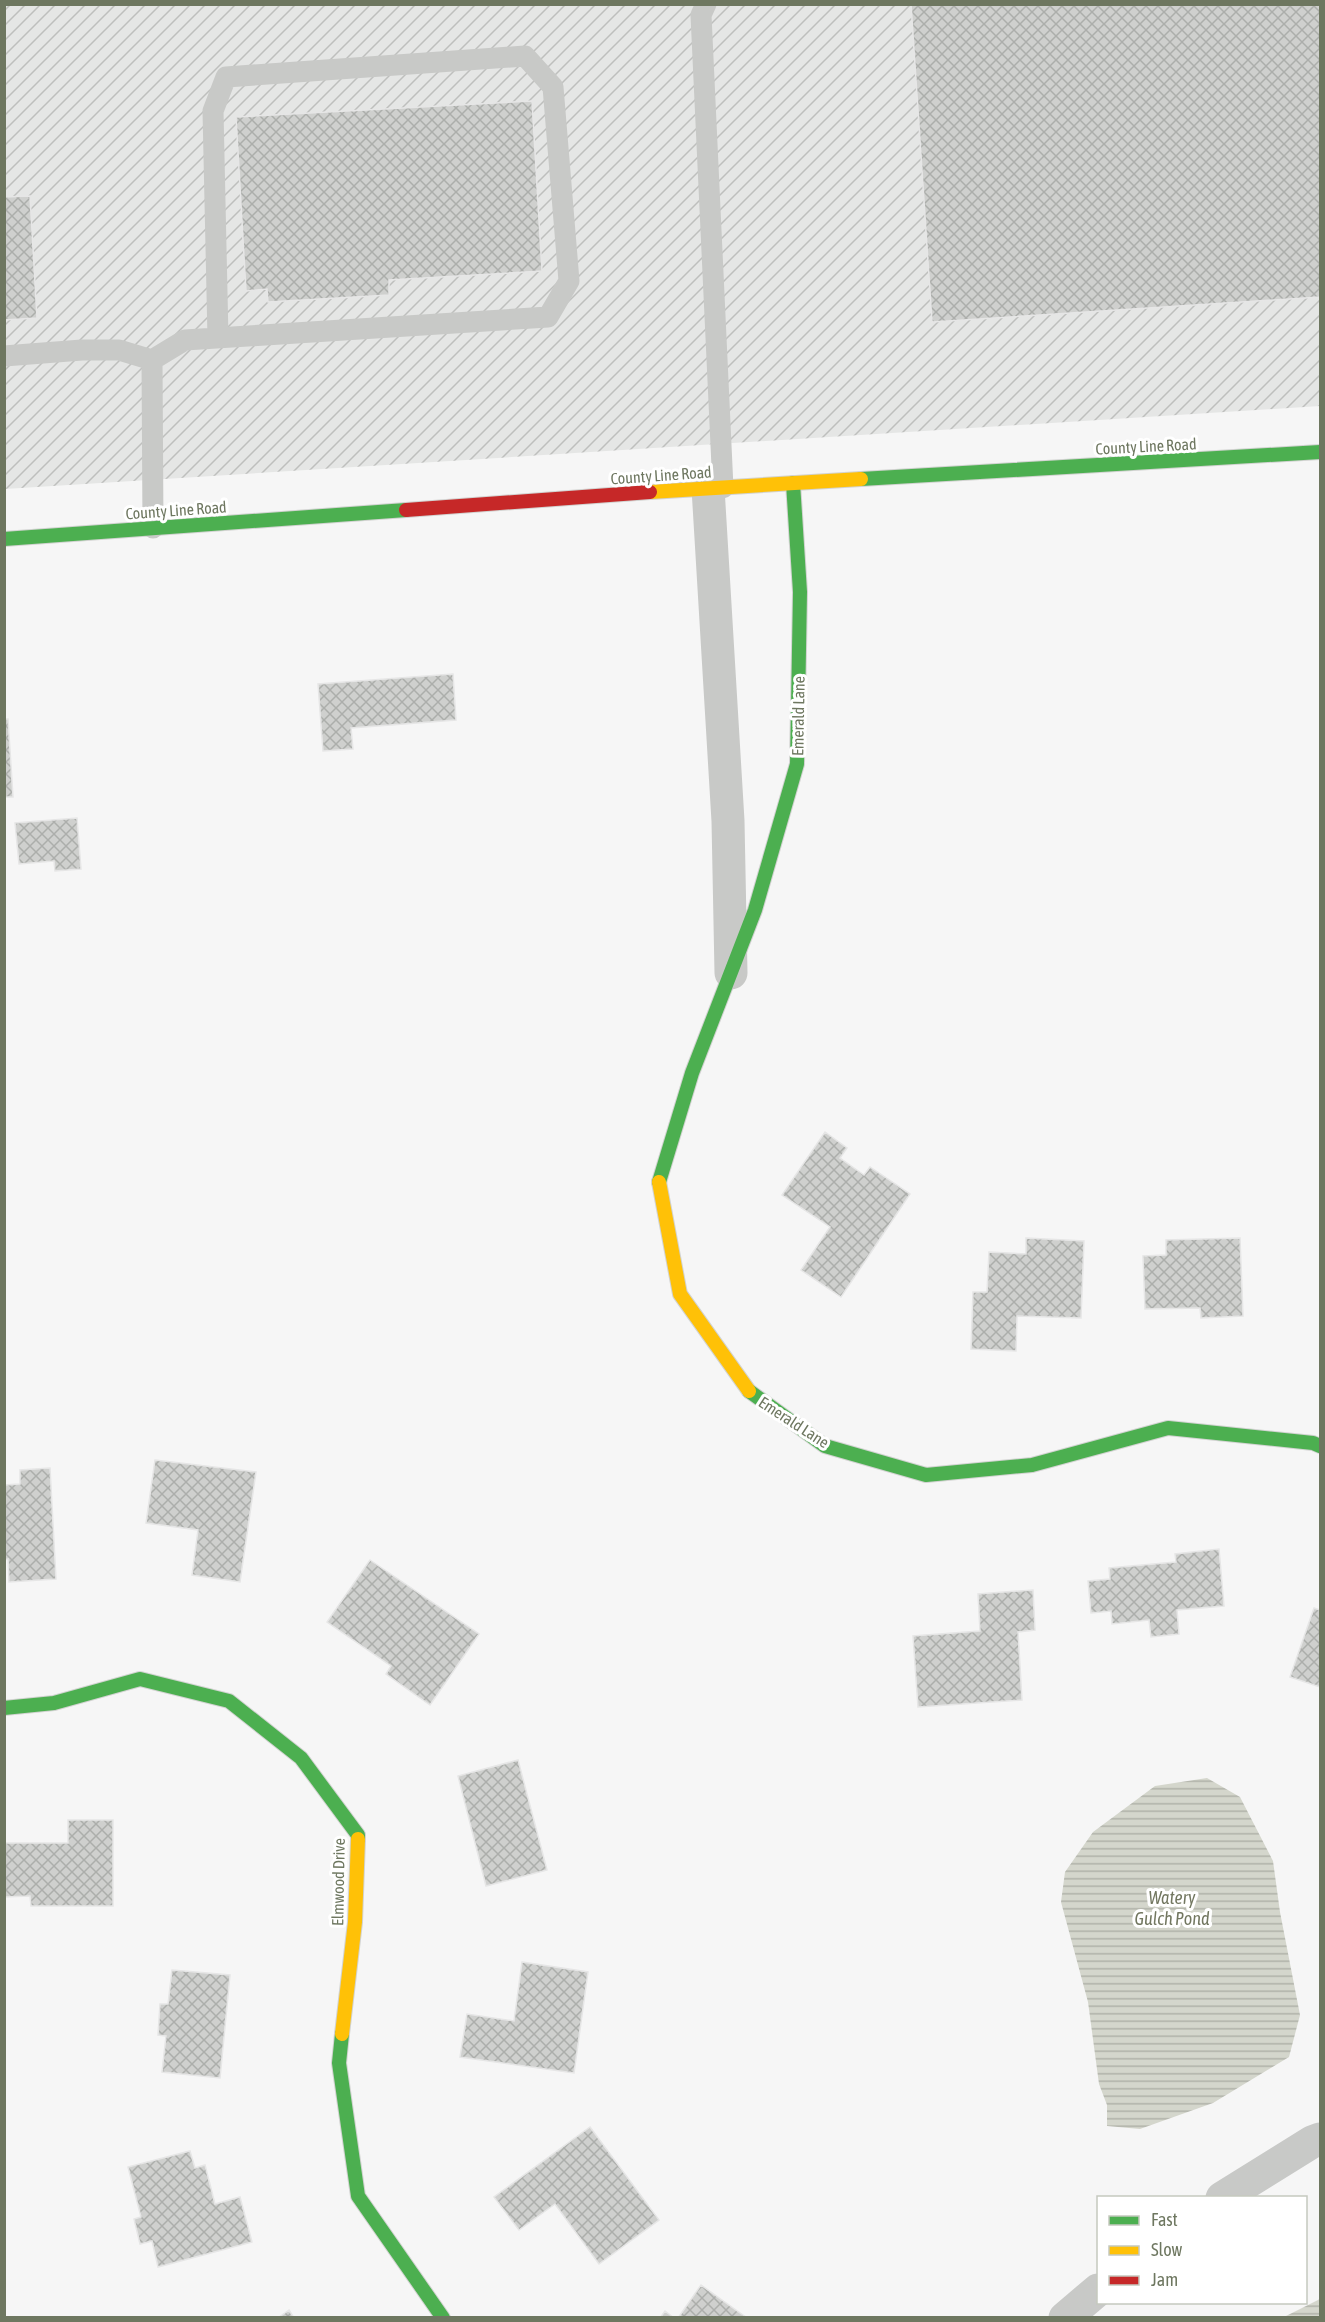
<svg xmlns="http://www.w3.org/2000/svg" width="1325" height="2322" font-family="'Asap Condensed',sans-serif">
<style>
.industrial{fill:url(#industrial-furrows)}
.water{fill:url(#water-rules)}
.building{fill:url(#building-cross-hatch);stroke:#e6e6e6;stroke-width:1.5}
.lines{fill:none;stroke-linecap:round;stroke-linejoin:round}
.fast-casing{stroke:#d2d3d1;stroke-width:16}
.slow-casing{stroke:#d2d3d1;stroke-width:16}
.jam-casing{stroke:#d2d3d1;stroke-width:16}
.lane{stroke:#c8c9c7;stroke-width:21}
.street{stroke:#c8c9c7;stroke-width:33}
.fast{stroke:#4caf50;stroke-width:14}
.slow{stroke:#ffc107;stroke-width:14}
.jam{stroke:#c62828;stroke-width:14}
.labels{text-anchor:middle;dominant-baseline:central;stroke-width:6;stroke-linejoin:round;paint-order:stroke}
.street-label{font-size:16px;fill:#6e7760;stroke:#fff}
.water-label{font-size:18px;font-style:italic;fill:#727760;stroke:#fff}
</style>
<defs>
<pattern id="industrial-furrows" width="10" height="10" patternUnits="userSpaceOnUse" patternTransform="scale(1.5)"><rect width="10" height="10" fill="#e5e6e5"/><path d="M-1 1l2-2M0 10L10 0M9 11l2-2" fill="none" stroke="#bebfbd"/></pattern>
<pattern id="water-rules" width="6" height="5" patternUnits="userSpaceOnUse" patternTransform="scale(1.5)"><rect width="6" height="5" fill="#d4d6cc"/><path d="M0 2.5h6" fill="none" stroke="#b0b2a9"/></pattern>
<pattern id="building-cross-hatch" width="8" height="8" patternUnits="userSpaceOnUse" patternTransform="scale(1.5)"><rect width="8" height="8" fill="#cfd0ce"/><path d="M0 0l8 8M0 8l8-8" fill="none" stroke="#acaeab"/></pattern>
</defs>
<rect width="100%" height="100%" fill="#f6f6f6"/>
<path class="industrial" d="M5,5H1320V406L5,489Z"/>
<path class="water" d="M1207,1778L1240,1797L1273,1861L1280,1912L1300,2015L1289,2057L1213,2103L1140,2129L1107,2126V2105L1099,2084L1088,2002L1061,1902L1065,1872L1093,1832L1155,1786Z
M1320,2299V2317H1284Z"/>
<path class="building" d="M911,4H1320V297L932,322Z
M532,101L542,271L389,280V295L268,302L267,289L246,291L236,117Z
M30,196L37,318L4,320V197Z
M453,674L456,720L351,728L353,749L323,751L318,684Z
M4,719H8L13,797H4Z
M77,818L81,869L55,871L54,861L19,864L15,823Z
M825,1132L847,1148L840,1158L864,1175L870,1167L910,1194L841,1297L801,1270L830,1227L782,1195Z
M1026,1238L1084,1241L1081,1318L1017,1316L1016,1351L971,1349L973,1292H987L989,1252L1026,1254Z
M1240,1238L1243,1316L1201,1318L1200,1308L1145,1309L1143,1256L1166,1255V1240Z
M155,1460L256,1472L240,1582L192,1575L198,1530L146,1523Z
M50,1468L56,1579L9,1582L8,1559L4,1560V1485L20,1484V1470Z
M1219,1549L1224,1606L1177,1610L1179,1634L1151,1637L1149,1620L1112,1624L1111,1611L1091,1613L1088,1581L1110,1579L1109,1568L1176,1562L1175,1554Z
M370,1560L479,1634L430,1705L386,1674L391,1666L327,1622Z
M1033,1590L1035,1630L1018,1632L1022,1700L918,1707L913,1636L980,1631L978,1594Z
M1314,1608L1320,1610V1687L1290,1677Z
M518,1760L547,1870L486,1886L458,1776Z
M68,1820H113V1906H31L30,1896L4,1897V1843H68Z
M522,1962L588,1972L574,2073L460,2057L467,2014L514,2021Z
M172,1970L230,1975L220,2078L162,2072L166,2036L158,2035L160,2004H168Z
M590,2127L659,2220L599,2264L555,2204L519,2230L494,2197Z
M190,2151L195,2168L205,2165L215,2204L240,2197L252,2242L158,2267L152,2241L140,2244L134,2219L141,2217L128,2167Z
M701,2285L747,2318H678Z
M289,2310L294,2318H278Z
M665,2311L674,2318H660Z"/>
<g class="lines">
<defs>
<path id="fast" d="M861,479L1320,452
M4,539L406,510
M659,1182L692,1073L755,910L797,764L800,592L793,483
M749,1391L825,1446L926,1475L1032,1465L1168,1428L1313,1443L1320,1446
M4,1708L54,1703L140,1679L229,1701L301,1758L358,1835V1839
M342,2034L339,2063L358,2196L443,2318"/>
<path id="slow" d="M650,492L861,479
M659,1182L680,1294L749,1391
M342,2034L355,1922L358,1839"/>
<path id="jam" d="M406,510L650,492"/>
</defs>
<use href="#fast" class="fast-casing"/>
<use href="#slow" class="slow-casing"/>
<use href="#jam" class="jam-casing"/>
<path class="lane" d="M706,4L701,15L723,488
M4,356L82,350H119L152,360
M153,528L152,360L185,340L548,317L569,281L553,87L525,56L226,77L213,111L218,338"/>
<path class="street" d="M708,488L728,821L731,973
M1222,2198L1312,2142L1320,2139
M1065,2318L1098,2290"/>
<use href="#fast" class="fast"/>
<use href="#slow" class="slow"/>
<use href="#jam" class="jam"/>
</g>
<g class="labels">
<g class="street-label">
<text transform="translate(1146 446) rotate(-3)">County Line Road</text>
<text transform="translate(661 475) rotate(-4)">County Line Road</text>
<text transform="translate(176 510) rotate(-4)">County Line Road</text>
<text transform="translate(798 716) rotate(-89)">Emerald Lane</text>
<text transform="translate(794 1422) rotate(33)">Emerald Lane</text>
<text transform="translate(338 1882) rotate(-89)">Elmwood Drive</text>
</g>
<g class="water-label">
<text x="1172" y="1897">Watery<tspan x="1172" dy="21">Gulch Pond</tspan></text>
</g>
</g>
<rect width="1325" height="2322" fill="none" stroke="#6e7760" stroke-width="12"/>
<rect x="1097" y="2196" width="210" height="108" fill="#ffffff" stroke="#c5c9bf" stroke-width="1.5"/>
<rect x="1109" y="2216" width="30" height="9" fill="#4caf50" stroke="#c5c9bf" stroke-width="1.5"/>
<text x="1151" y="2226" font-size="18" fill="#6e7760">Fast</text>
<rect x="1109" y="2246" width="30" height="9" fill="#ffc107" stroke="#c5c9bf" stroke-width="1.5"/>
<text x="1151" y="2256" font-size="18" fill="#6e7760">Slow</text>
<rect x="1109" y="2276" width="30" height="9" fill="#c62828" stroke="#c5c9bf" stroke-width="1.5"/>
<text x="1151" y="2286" font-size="18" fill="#6e7760">Jam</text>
</svg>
